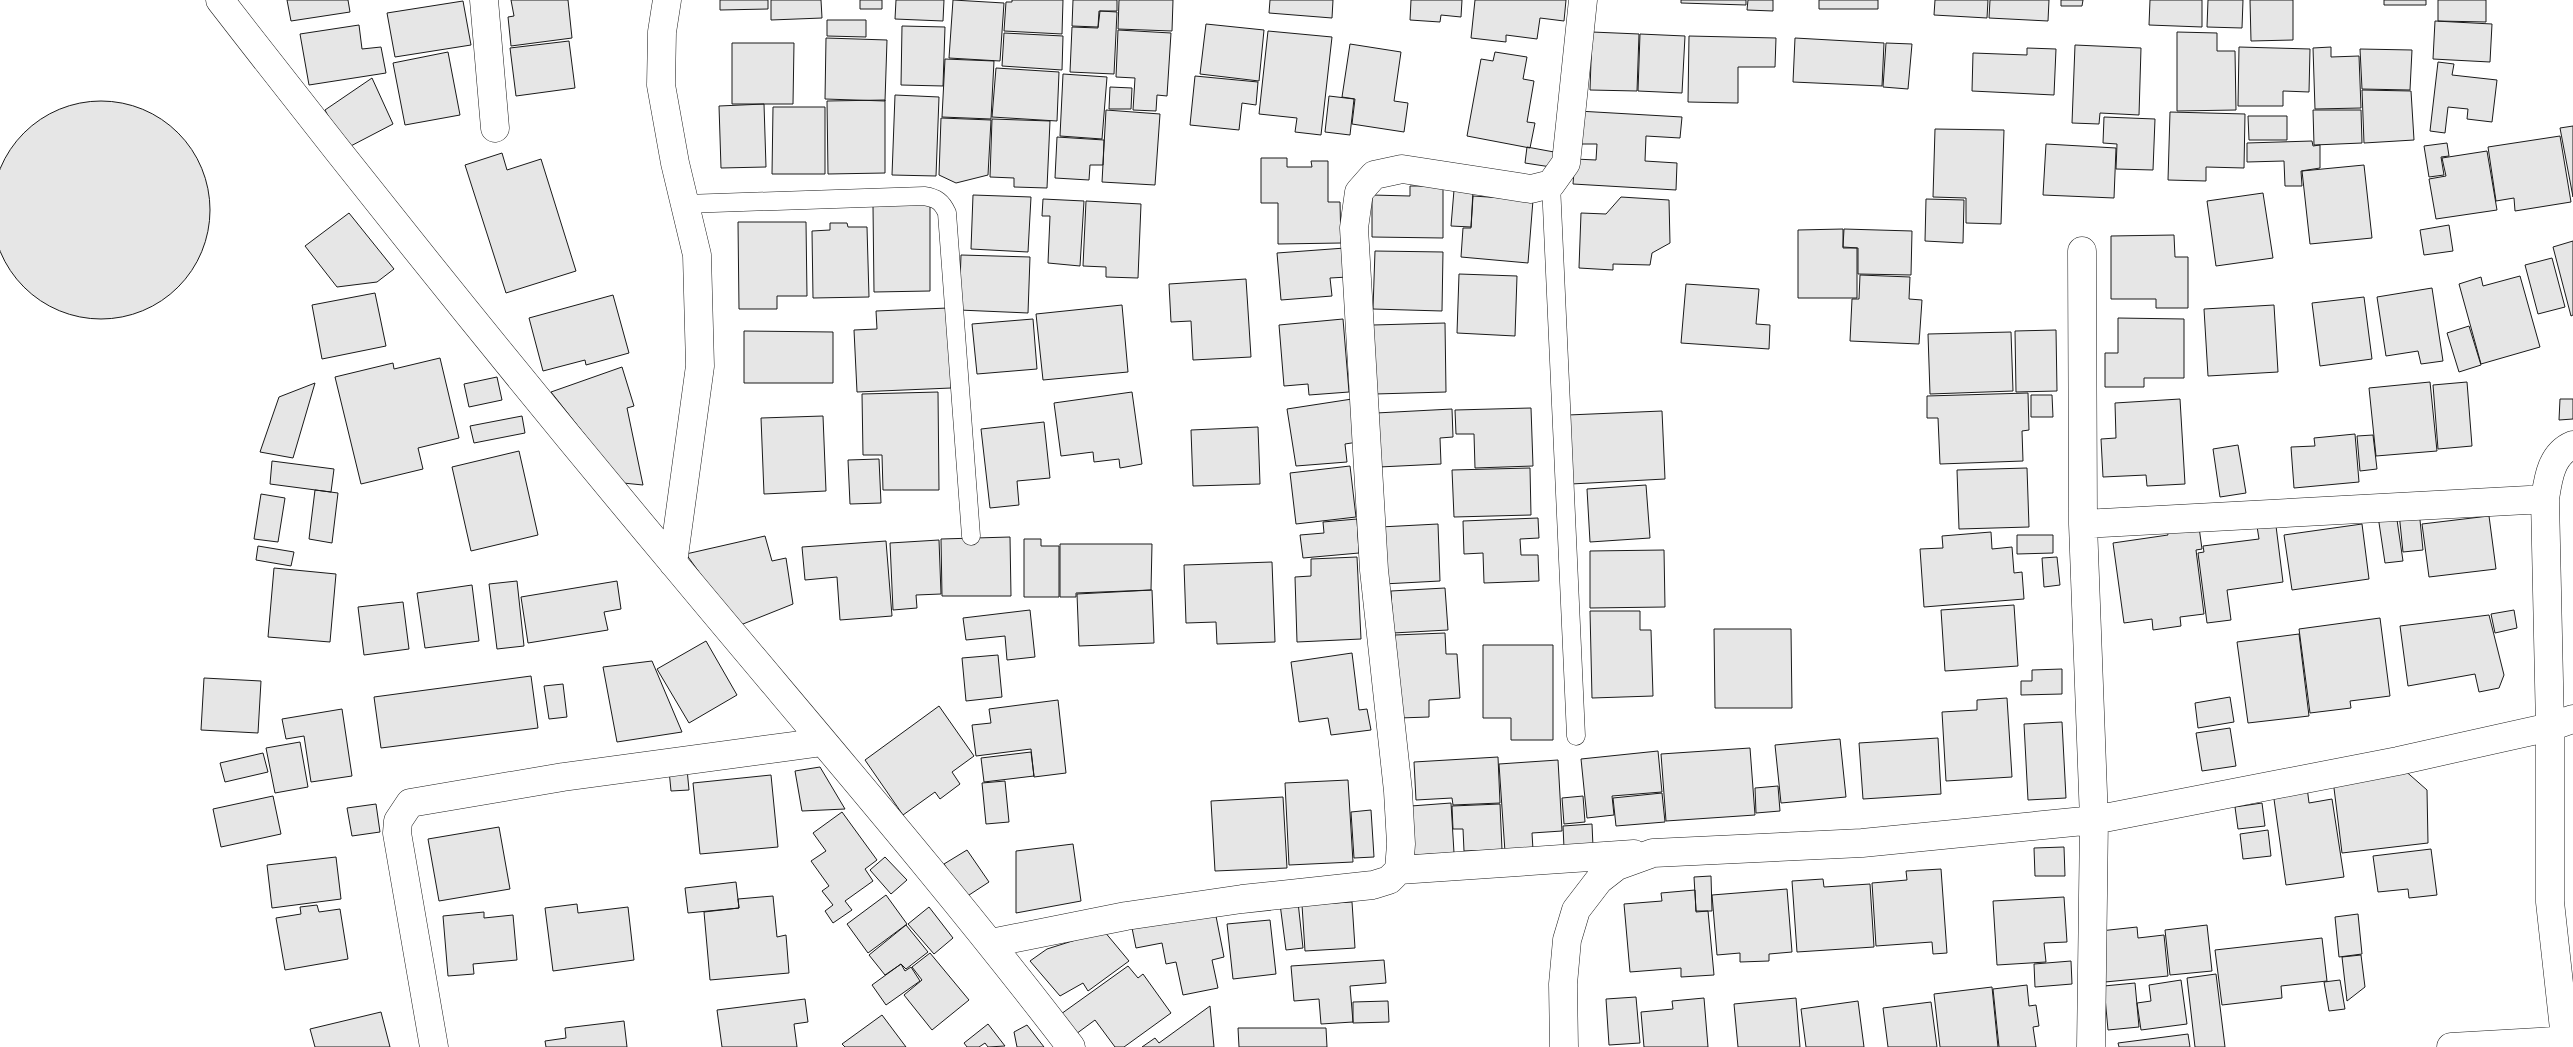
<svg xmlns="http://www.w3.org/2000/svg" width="2573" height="1047" font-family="'Roboto Condensed',sans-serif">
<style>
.building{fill:#e6e6e6;stroke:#1a1a1a}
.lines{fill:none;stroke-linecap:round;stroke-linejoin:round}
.lane-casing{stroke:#1a1a1a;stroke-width:19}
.street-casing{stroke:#1a1a1a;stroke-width:29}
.lane{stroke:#fff;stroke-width:18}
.street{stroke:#fff;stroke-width:28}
</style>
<rect width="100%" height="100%" fill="#fff"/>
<path class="building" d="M287,0H348L350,12L291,21Z
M511,0H568L572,38L511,46L508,17L514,16Z
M720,0H768V9L720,10Z
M771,0H821L822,18L771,20Z
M860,0H882V9H860Z
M896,0H944L943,21L895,19Z
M953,0L1004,3L1000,61L949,58Z
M1012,0H1063L1062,34L1004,31L1006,2H1012Z
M1073,0H1117V11H1099L1098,27L1072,26Z
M1119,0H1173L1172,31L1118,29Z
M1270,0H1333L1332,18L1269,13Z
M1411,0H1462L1461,17L1441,15L1440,22L1410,20Z
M1475,0H1566L1564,21L1540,18L1537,39L1506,35V42L1471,38Z
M1681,0H1746V5L1681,3Z
M1748,0H1773V11L1747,10Z
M1819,0H1878V9H1819Z
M1935,0H1988L1987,18L1934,15Z
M1990,0H2049L2048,21L1989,18Z
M2061,0H2083L2082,6H2061Z
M2150,0H2202V27L2149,25Z
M2208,0H2243L2242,28L2207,27Z
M2250,0H2293V40L2251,41Z
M2384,0H2426V5H2384Z
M2438,0H2486V22L2438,21Z
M463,1L471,45L395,57L387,13Z
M1100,11L1117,12L1114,74L1070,72L1072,27L1098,28Z
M827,20H866V37L827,36Z
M2435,21L2492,24L2490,62L2433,59Z
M1206,24L1264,30L1259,81L1200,74Z
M359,25L362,49L381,47L386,73L309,85L300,34Z
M902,26L945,27L943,86L901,85Z
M1118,30L1171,33L1167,96L1157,95L1156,111L1133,110L1135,78L1116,77Z
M1268,31L1332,37L1321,135L1295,132L1297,118L1259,114Z
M1592,32L1639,34L1637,91L1590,90Z
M2177,32L2217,33V51H2235L2236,110L2177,111Z
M1004,33L1063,36L1062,70L1002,66Z
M1640,34L1685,36L1682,93L1638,91Z
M1689,36L1776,38L1775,67H1738V103L1688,102Z
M826,38L887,40L885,101L825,99Z
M1795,38L1884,43L1882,86L1793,82Z
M569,41L575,88L516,96L510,48Z
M732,43H794L793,104H732Z
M1886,43L1912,44L1908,89L1883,87Z
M1350,44L1401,52L1394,101L1408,103L1404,132L1352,124L1355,99L1342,97Z
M2075,45L2141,48L2139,115L2100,113L2099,124L2072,123Z
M2239,47L2310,49L2309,92L2283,91V106H2238Z
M2331,47V57L2359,56L2361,108L2315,109L2313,48Z
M2027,48L2056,49L2054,95L1972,91L1973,53L2027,55Z
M2360,49L2412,50L2410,90L2362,89Z
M448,52L460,115L405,125L393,63Z
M1495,52L1527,57L1523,79L1534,81L1527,122L1535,123L1530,148L1467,136L1481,59L1493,61Z
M945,59L994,61L991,119L942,117Z
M2438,62L2454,64L2452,75L2497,80L2492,122L2467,119L2468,109L2448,107L2445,133L2430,131Z
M996,68L1059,72L1057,121L992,117Z
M1063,74L1107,77L1102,139L1060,136Z
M1195,76L1258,82L1256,105L1242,103L1239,130L1190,125Z
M372,78L393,124L345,149L325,110Z
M1110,87L1132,88L1131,109H1109Z
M2362,90L2411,91L2414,140L2364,143Z
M895,95L939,97L936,176L892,175Z
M1329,96L1354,99L1350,135L1325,132Z
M885,100V173L828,174L827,101Z
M-8 210a109 109 0 1 1 218 0a109 109 0 1 1-218 0Z
M764,104L766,167L721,168L719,106Z
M773,107H825V174H772Z
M1106,110L1160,114L1155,185L1102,182Z
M2313,110H2361L2362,143L2314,145Z
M1578,111L1682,117L1680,138L1646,136L1645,161L1677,163L1676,190L1573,184L1575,159L1596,160L1597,144H1576Z
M2170,112L2245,114L2244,168L2206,167V181L2168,180Z
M2248,116H2287V140H2249Z
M2104,117L2155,119L2153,170L2116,169L2117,144L2103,143Z
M941,118L991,120L988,175L956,183L939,175Z
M992,119L1050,121L1047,188L1014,187V178L990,177Z
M2573,126V197L2560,128Z
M1935,129L2004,130L2001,224L1966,223V198L1933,197Z
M2560,136L2571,202L2515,211L2514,198L2496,201L2488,147Z
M1057,137L1104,140L1103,165H1090L1089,180L1055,178Z
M2312,141L2313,146L2320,145V168L2301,171L2302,186H2285L2284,161L2247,162V143Z
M2447,143L2449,156L2441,157L2444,175L2429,177L2424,146Z
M2046,144L2116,148L2114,198L2043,195Z
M1527,147L1554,152L1551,167L1525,163Z
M2487,151L2497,210L2436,219L2429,179L2446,176L2442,158Z
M502,153L507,170L541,159L576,271L506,293L465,165Z
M1261,158H1287V167H1312L1311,161H1328V202H1340L1341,243L1278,244V203H1261Z
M2364,165L2372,238L2310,244L2302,171Z
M1410,186H1443V238L1372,237V195L1410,196Z
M1454,190L1473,191L1471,227L1451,226Z
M2263,193L2273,258L2216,266L2207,201Z
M973,195L1031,197L1028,252L971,249Z
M1473,196L1533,200L1528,263L1461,257L1463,228H1471Z
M1621,197L1669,200L1670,243L1652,253L1650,265L1613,264V270L1579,268L1581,213L1606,214Z
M930,199V291L874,292L873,206Z
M1043,199L1084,201L1080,266L1048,263L1050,216H1042Z
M1926,199L1964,200L1963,243L1925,241Z
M1086,201L1141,204L1138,278L1106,277V267L1083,266Z
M349,213L394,269L377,282L337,287L305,246Z
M738,222H806L807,296H777V309H739Z
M830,223H847L848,227H867L869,297L813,298L812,231L830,230Z
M2449,225L2453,251L2424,255L2420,230Z
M1843,229V248H1857V298H1798V230Z
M1844,229L1912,231L1911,275L1858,274V248L1843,247Z
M2174,235L2175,257H2188V308H2156V299H2111V236Z
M2573,241V315L2571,316L2553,247Z
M1345,248L1348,277L1330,278L1332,296L1281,300L1277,253Z
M1375,251L1443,252L1442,311L1373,309Z
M961,255L1030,257L1028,313L959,310Z
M2552,258L2565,307L2538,314L2525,265Z
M1459,274L1517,276L1515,336L1457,333Z
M1860,275L1910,277L1909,299L1922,300L1919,344L1850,341L1852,299H1859Z
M2520,276L2540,347L2481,364L2459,284L2481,277L2483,286Z
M1246,279L1251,357L1193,360L1191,321L1171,322L1169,284Z
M1686,284L1759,289L1756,324L1770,325L1769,349L1681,343Z
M2432,288L2443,361L2421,364L2418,351L2386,356L2377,297Z
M375,293L386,346L322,359L312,305Z
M613,295L629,353L586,365L585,360L543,371L529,318Z
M2364,297L2372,359L2320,366L2312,303Z
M1122,305L1128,372L1043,380L1036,314Z
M2274,305L2278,372L2208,376L2204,309Z
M948,308L951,388L857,392L854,330L877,329L876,311Z
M2118,318L2184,319V378H2144V387H2105V353H2118Z
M1033,319L1037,369L977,374L972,324Z
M1343,319L1349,392L1309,395L1308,384L1284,386L1279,325Z
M1445,323L1446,392L1375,394L1373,325Z
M2469,326L2481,365L2459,372L2447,333Z
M2056,330L2057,391L2016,392L2015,331Z
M744,331L833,332V383H744Z
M2011,332L2013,391L1930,394L1928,334Z
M440,358L459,438L418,448L423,469L361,484L335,377L393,363L394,369Z
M622,367L634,406L627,408L643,485L623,483L551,392Z
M497,377L502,400L469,407L464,384Z
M2430,382L2437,451L2376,456L2369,388Z
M2467,382L2472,446L2438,449L2433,385Z
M315,383L293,458L260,452L279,397Z
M938,392L939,490H883L882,455H863L862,394Z
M1132,392L1142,464L1120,468L1119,459L1094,462L1093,452L1061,456L1054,403Z
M2028,393L2029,430L2022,431L2023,461L1940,464L1938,418H1927V396Z
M2031,395H2052L2053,417H2031Z
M1352,399L1358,442L1345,444L1347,462L1296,466L1287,409Z
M2180,399L2185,484L2147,486L2146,475L2103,477L2101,439L2116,438L2115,403Z
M2560,399H2573V419L2559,420Z
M1531,408L1533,466L1475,468L1474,434H1456L1455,410Z
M1452,409L1453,437L1440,438L1441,464L1379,467L1376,413Z
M1662,411L1665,479L1571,484L1568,415Z
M522,416L525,433L474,443L470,426Z
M823,416L826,491L764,494L761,418Z
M1044,422L1050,478L1017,481L1019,505L990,508L981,429Z
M1258,427L1260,484L1193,486L1191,430Z
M2355,434L2359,482L2294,488L2291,447L2315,446L2314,438Z
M2373,435L2377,469L2360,471L2357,436Z
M2238,445L2246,493L2220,497L2213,449Z
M519,451L538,535L471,551L452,467Z
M879,459L881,503L850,504L848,460Z
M272,461L334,469L331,492L270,484Z
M1350,466L1356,517L1296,524L1290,473Z
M1530,468L1531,515L1454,517L1452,470Z
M2027,468L2029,527L1959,529L1957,470Z
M1646,485L1650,538L1590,542L1587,489Z
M315,490L338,493L332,543L309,539Z
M261,494L285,498L278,542L254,539Z
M2419,510L2423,550L2403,552L2399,513Z
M2396,513L2403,561L2385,563L2378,516Z
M2489,516L2496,569L2429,577L2422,524Z
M1538,518L1539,538L1520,539L1521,555H1538L1539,581L1484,583L1483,553L1464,554L1463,521Z
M2275,518L2283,582L2227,590L2231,620L2207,623L2198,553L2204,552L2203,546L2259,539L2256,520Z
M1357,519L1359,553L1303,558L1300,535L1324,533L1323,522Z
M1438,524L1440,581L1383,584L1380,527Z
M2362,524L2369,579L2292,590L2284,535Z
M2199,527L2202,549L2196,550L2204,614L2180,617L2181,626L2153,630L2152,619L2124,623L2113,543L2168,535L2167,531Z
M1991,532L1992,549L2012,547L2014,573L2022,572L2024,599L1924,607L1920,549L1943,548L1942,536Z
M2017,535H2053V553L2017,554Z
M765,536L772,561L786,558L793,604L738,626L686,554Z
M1010,537L1011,596H942L941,539Z
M1024,539H1041V546H1059V597H1024Z
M939,540L941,594L916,595L917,608L893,610L890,543Z
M886,541L892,616L840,620L837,577L805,580L802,547Z
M1060,544H1152L1151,590L1076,593V597H1060Z
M258,546L294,552L291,566L256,560Z
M1664,550L1665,607L1590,608V551Z
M1357,557L1361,639L1297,642L1295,577L1311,576V559Z
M2057,557L2060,585L2044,587L2042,558Z
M1272,562L1275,642L1217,644L1216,622L1186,623L1184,565Z
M274,568L336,574L330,642L268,637Z
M517,581L524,646L497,649L489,584Z
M617,581L621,609L604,612L608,630L528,643L521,597Z
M472,585L479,641L425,648L417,593Z
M1445,588L1448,630L1393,633L1391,591Z
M1152,590L1154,643L1079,646L1077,594Z
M403,602L409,649L364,655L358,607Z
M2014,605L2018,666L1945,671L1941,610Z
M1030,610L1035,657L1007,660L1005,636L966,640L963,618Z
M2514,610L2517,628L2495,633L2491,614Z
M1590,611H1640V630H1651L1653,696L1592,698Z
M2489,615L2504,675L2499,688L2479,692L2475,674L2408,686L2400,626Z
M2380,618L2390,696L2350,701L2351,708L2310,713L2299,629Z
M1714,629H1791L1792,708H1715Z
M1445,633L1446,654H1457L1460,698L1429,700V717L1399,718L1395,635Z
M2299,634L2309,716L2248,723L2237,642Z
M706,641L737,695L689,723L657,669Z
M1483,645H1553V740H1511V718H1483Z
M1352,653L1359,710L1367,709L1371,730L1331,735L1328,718L1299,722L1291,662Z
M998,655L1002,697L966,701L962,658Z
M652,661L682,732L617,742L603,667Z
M2062,669V694L2021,695V681H2032V670Z
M531,676L538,728L381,748L374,697Z
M204,678L261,681L258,733L201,730Z
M563,684L567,717L549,719L544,686Z
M2230,697L2234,722L2198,728L2195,703Z
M2007,698L2012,777L1946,781L1942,712L1977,710V700Z
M1058,700L1066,773L1034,777L1031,749L976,756L972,725L991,723L989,709Z
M939,706L974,756L952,772L960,784L940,799L935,792L903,815L865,760Z
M342,709L352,776L311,782L304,736L286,739L282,719Z
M2062,722L2066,798L2028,800L2024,724Z
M2230,728L2236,766L2202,771L2196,733Z
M1938,738L1941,794L1863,799L1859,743Z
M1840,739L1846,797L1781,803L1775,745Z
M300,742L308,787L275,793L266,748Z
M1750,748L1755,815L1666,821L1661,754Z
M1658,751L1662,792L1612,796L1614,815L1587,818L1581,759Z
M1031,752L1034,776L984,782L981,758Z
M263,753L268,772L225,782L220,763Z
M1498,757L1500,803L1453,805L1452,798L1416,800L1414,762Z
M1558,760L1562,831L1532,833L1533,850L1505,852L1499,764Z
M820,767L845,809L802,811L795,771Z
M2402,768L2427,790L2428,843L2342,853L2333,780Z
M687,769L689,790L671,791L669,770Z
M771,775L778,847L700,854L693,783Z
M1348,780L1353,862L1289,865L1285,783Z
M1005,781L1009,822L986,824L982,783Z
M1778,786L1780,811L1756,813L1755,788Z
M2307,787L2309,803L2332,799L2344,877L2286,885L2273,792Z
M1662,793L1665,822L1616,826L1613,798Z
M273,796L281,834L221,847L213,809Z
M1583,796L1585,822L1564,824L1562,798Z
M1283,797L1287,868L1215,871L1211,801Z
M1451,803L1454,853L1414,855L1411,806Z
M2262,803L2265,826L2238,829L2235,807Z
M376,804L380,832L352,836L347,808Z
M1500,804L1502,850L1464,851L1463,829H1453L1452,806Z
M1371,810L1374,857L1354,858L1351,812Z
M842,812L877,860L865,869L873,881L845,901L852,910L833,923L825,911L833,905L822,891L829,886L811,861L826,851L813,833Z
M1592,824L1593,847L1564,848L1563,826Z
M499,827L510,889L439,901L428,839Z
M2268,830L2271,856L2243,859L2240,834Z
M1073,844L1081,901L1016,913V851Z
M2064,847L2065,876H2035L2034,848Z
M2431,849L2437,895L2409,898L2408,889L2378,892L2373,856Z
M967,850L989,882L966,897L944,864Z
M336,857L341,899L272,908L267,865Z
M885,857L907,880L891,894L870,870Z
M1941,869L1947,953L1933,954L1932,942L1876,946L1872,883L1907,880L1906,871Z
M1711,876L1712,911H1696L1694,877Z
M1823,879L1824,887L1870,884L1874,947L1797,952L1792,881Z
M736,882L739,908L688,913L685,888Z
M1787,889L1792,952L1769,954V961L1740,962V953L1717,955L1712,895Z
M1695,890L1696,912L1708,911L1714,975L1681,977V968L1630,972L1624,904L1662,901L1661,893Z
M886,895L907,924L868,953L847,924Z
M773,896L777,937L786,935L789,973L710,980L704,912L739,908L738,899Z
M2064,897L2067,942L2044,943L2046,962L1997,965L1993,901Z
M1298,902L1303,948L1286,950L1280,904Z
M1352,902L1355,948L1305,951L1302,905Z
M577,904L578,913L628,907L634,960L553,971L545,908Z
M317,905L319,912L340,909L348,959L285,970L276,918L301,914L300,907Z
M1214,906L1224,957L1212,960L1218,988L1183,995L1176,962L1166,964L1162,943L1136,948L1131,923Z
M929,907L953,938L934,954L908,924Z
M484,912V918L513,915L517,960L473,964L474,974L448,976L443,916Z
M2358,914L2362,954L2339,957L2335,917Z
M1270,920L1276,974L1233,979L1227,924Z
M906,925L928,952L906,969L901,964L885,975L869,955Z
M2207,925L2212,971L2170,975L2165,930Z
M2137,927L2138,938L2164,935L2168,976L2105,982L2100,931Z
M1104,931L1129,961L1088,991L1083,983L1060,996L1030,961L1047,949Z
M2322,938L2327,981L2281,986L2282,998L2222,1005L2215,950Z
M930,953L969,1000L932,1030L904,995L922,980L912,967Z
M2361,955L2365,987L2347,1001L2342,957Z
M1384,960L1386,983L1350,986L1353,1022L1321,1024L1319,999L1294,1001L1291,966Z
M2071,961L2072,984L2035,987L2034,964Z
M901,964L905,971L911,967L920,981L886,1005L872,985Z
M1128,966L1138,978L1143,974L1171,1013L1124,1047H1115L1095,1020L1076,1034L1061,1014Z
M2216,974L2225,1047H2195L2187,978Z
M2181,980L2187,1024L2141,1030L2137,1003L2151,1001L2149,985Z
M2340,980L2345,1009L2329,1011L2324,982Z
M2135,983L2139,1027L2108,1030L2104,986Z
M2027,985L2029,1006L2036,1005L2039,1026L2033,1027L2036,1047H1999L1993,989Z
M1992,987L1998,1047H1940L1934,994Z
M1636,997L1640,1043L1609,1045L1606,999Z
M1704,998L1708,1047H1644L1641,1012L1673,1009L1672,1001Z
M1796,998L1800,1047H1738L1734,1004Z
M805,999L808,1022L794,1024L797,1047H722L717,1010Z
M1388,1001L1389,1022L1353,1023V1002Z
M1858,1001L1864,1047H1806L1801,1009Z
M1931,1002L1937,1047H1888L1883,1008Z
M1210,1006L1214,1047H1142L1155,1038L1159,1043Z
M381,1012L390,1047H315L310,1029Z
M882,1015L906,1047H845L842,1044Z
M624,1021L627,1047H546L545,1041L566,1038L565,1028Z
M988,1024L1005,1046L988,1047L985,1043L979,1047H967L964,1043Z
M1027,1025L1044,1047H1017L1014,1032Z
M1238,1028H1326L1327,1047H1239Z
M2188,1034L2190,1047H2119L2118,1043Z"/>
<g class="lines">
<defs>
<path id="lane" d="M1551,184L1576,736
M685,204L924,196C937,198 942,202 947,213L971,536"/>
<path id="street" d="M220,0C368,191 520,380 675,565C808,725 945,882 1071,1047
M484,0L495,128
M667,0L662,32L661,85L675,163L697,255L700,366L673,563
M2082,251L2083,524L2545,499
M2083,524L2094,820L2091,1047
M1399,870L1634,854
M991,943L1126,916L1242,899L1373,885L1389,880L1399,870L1401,844L1398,791L1374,570L1354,228L1359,192L1374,175L1402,169L1531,189L1551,184L1566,163L1583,0
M434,1047L397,833L398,821L410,803L563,777L823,742
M1564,1047L1563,984L1567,940L1576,910L1599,880L1617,866L1653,853L1862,843L2094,820L2398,761L2550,727L2573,719
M2451,1047L2573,1040
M2566,1047L2550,902V727L2545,499C2548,479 2551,454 2573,445"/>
</defs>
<use href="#lane" class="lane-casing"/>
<use href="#street" class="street-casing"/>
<use href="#lane" class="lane"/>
<use href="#street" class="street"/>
</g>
</svg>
